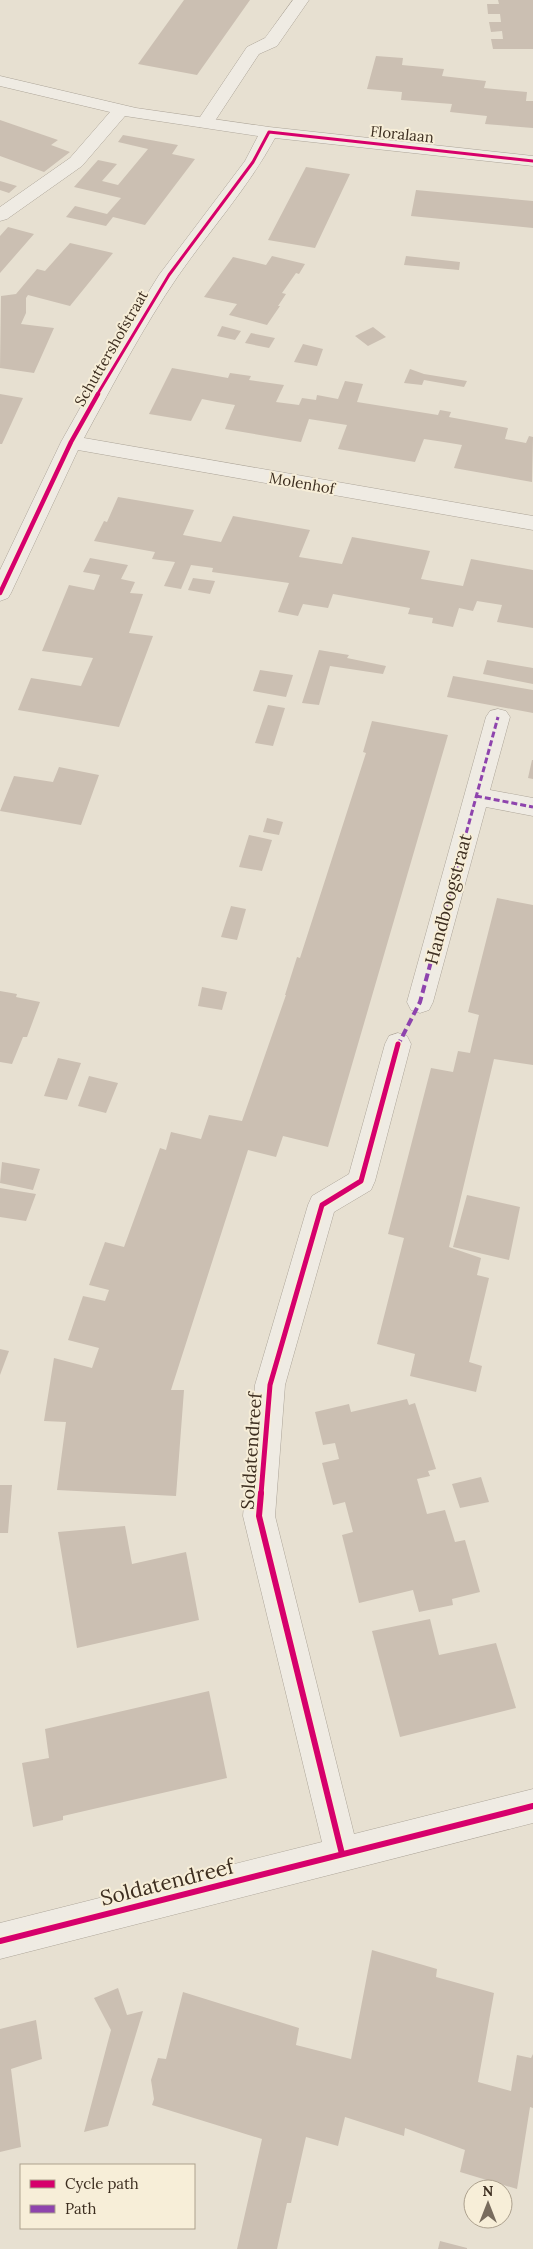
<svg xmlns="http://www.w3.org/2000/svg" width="533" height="2249" font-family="Lora,serif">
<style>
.building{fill:#cbbfb2}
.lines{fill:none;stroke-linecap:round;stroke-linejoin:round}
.service-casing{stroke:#ada599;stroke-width:1}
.minor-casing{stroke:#ada599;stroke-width:1}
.service{fill:#efebe3;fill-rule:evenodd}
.minor{fill:#efebe3;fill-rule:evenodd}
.quiet-far1{stroke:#8e44ad;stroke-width:3;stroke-dasharray:6 3;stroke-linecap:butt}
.quiet{stroke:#8e44ad;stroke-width:4;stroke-dasharray:8 4;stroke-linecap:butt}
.cycleway-far3-casing{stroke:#f7eed8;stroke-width:5}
.cycleway-far2-casing{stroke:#f7eed8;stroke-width:7}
.cycleway-far1-casing{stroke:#f7eed8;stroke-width:8}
.cycleway-casing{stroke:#f7eed8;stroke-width:9}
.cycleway-far3{stroke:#d6006c;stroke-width:3}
.cycleway-far2{stroke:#d6006c;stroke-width:4.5}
.cycleway-far1{stroke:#d6006c;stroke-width:5}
.cycleway{stroke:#d6006c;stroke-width:6}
.labels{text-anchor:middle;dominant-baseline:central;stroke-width:4;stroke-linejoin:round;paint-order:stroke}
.far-street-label{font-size:15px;fill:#3d2e20;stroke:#f7eed8}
.street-label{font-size:18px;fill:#3d2e20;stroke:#f7eed8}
.near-street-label{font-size:21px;fill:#3d2e20;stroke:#f7eed8}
</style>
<rect width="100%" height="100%" fill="#e7e0d1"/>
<path class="building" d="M184,0H250L197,75L138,64Z
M498,0H533V49H493L491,39H503L502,31L491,32L489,22H501L500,14H488L487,4H499Z
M376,56L403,58L402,65L444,69L442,76L486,81L484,88L527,92L526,101H533V128L485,124L487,116L450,112L452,104L401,100L402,92L367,89Z
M0,120L58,140L51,145L70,152L44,172L0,156Z
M123,135L178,145L172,154L195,159L145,225L113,217L106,226L66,217L75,206L107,214L121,198L74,187L98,160L117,164L102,181L118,185L148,149L118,142Z
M306,167L350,174L315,248L268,240Z
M0,181L17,186L9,193L0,190Z
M416,190L533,201V228L411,216Z
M8,227L34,234L0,273V236Z
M70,243L113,253L70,306L28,295L26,298V313L21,324L54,328L34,373L0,368L1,296L16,294L37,269L45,271Z
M272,256L305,264L299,274L296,273L282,293L286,294L278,306H280L267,325L229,315L237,304L204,297L233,257L266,265Z
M406,256L460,262L459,270L404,265Z
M222,326L241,331L235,340L217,336Z
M373,327L386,337L368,346L355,336Z
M251,333L275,338L269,348L245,343Z
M303,344L323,349L317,366L294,362Z
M172,368L228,378L230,373L251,376L249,380L284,385L276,402L299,405L302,398L316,400L317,395L338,399L345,381L363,384L357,402L438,415L440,410L451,412L449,417L508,428L505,439L526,443L529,436L533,437L532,482L454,468L462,445L444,442L424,439L415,462L338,449L347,425L309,419L301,442L225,429L235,405L217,402L202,399L191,421L149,414Z
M410,369L424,374L467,381L464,387L424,380L422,385L404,383Z
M0,394L23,398L2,444H0Z
M118,497L194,510L183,535L221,542L233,516L310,530L299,557L342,564L352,537L430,551L421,579L463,586L471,559L533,570V628L497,622L502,605L477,601L473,611L459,608L453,627L432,623L433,618L408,614L410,608L333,594L328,608L303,604L298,616L278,612L289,583L212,572L213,568L191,565L181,589L164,586L175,562L152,559L155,552L94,541L104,521L107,522Z
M90,558L128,565L121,579L135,582L130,593L143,594L129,633L153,636L119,727L18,710L31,678L81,686L93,658L42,651L69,585L94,590L100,575L83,572Z
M193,578L215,581L210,594L188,590Z
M319,650L349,655L347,658L386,666L383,674L330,666L319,705L302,703Z
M487,660L533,668V684L483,674Z
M260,670L293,675L286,697L253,691Z
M453,676L533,690V713L447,697Z
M268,705L285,708L273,746L255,743Z
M372,721L448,735L328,1147L283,1136L276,1157L248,1150L171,1390H184L176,1496L57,1490L66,1422L44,1421L54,1358L92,1368L99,1348L68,1340L83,1296L105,1301L109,1290L89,1285L105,1242L124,1247L160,1148L166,1150L171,1132L201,1139L209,1115L242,1121L286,995H285L297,957L300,958L366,753L363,752Z
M532,760H533V779L528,778Z
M59,767L99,775L81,825L0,811L14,776L53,782Z
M267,818L283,822L279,835L263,832Z
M249,835L272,840L262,871L239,867Z
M497,898L533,905V1065L494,1059L449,1247L481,1258L477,1275L489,1278L469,1362L482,1366L476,1392L410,1376L415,1354L377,1344L404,1238L388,1234L431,1068L453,1072L458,1051L470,1053L479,1015L468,1012Z
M231,906L246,909L237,940L221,937Z
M202,987L227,992L222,1010L198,1006Z
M0,991L17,994L16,997L40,1002L27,1037H23L12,1064L0,1062Z
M58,1058L81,1063L67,1100L44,1096Z
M89,1076L118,1083L106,1113L78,1106Z
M2,1162L40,1169L33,1190L0,1183Z
M0,1188L36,1194L26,1221L0,1217Z
M467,1195L520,1207L509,1260L453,1247Z
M0,1349L9,1351L0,1375Z
M407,1399L409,1405L415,1403L436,1469L428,1471L430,1476L417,1479L427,1514L445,1510L455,1542L465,1540L480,1592L452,1599L453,1605L419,1612L413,1590L359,1603L342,1535L353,1532L345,1502L333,1505L322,1463L339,1459L335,1443L323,1445L315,1412L349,1404L351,1412Z
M481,1477L489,1502L460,1508L452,1484Z
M0,1485H12L8,1533H0Z
M125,1526L132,1564L186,1552L199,1620L77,1648L58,1532Z
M430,1619L439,1655L496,1643L516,1708L400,1737L372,1631Z
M209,1691L227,1778L63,1816V1820L33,1827L22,1763L49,1758L45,1729Z
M372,1950L437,1969L436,1977L494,1993L478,2082L511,2091L517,2055L531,2058L533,2054V2108L530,2107L517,2189L460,2172L465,2150L405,2128L404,2136L345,2117L338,2146L306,2137L291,2203H287L277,2249H237L262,2139L152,2105L154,2099L151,2080L158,2058L166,2059L183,1992L299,2028L296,2045L351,2059Z
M118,1988L127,2015L143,2011L108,2126L84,2132L111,2030L94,1998Z
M36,2020L42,2059L11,2069L21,2147L0,2152V2029Z
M440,2241L467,2248V2249H438Z"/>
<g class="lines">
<defs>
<path id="service" d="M293,0H309L277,46L259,54L211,127H199L196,123L247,47L265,38Z"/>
<path id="minor" d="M0,76L136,108L269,127L533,156V166L275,138C248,188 210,230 178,276C143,327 114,383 84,438L533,516V530L78,450L11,593L8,598L0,601V570L61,442L115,346L159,275L245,161L258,136L125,116L82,166L7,219L0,221V207L70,158L110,112L0,86Z
M498,709L506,711L510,717L490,790L533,798V816L486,807L433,1002L429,1010L420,1013L411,1010L407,1002L486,717L490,711Z
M398,1033L407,1036L411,1044L375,1181L371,1190L334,1212L285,1385L275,1516L354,1834L533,1789V1823L0,1959V1923L322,1842L243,1516L255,1385L308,1205L312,1196L349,1174L385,1044L389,1036Z"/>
</defs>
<use href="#service" class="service-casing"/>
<use href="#minor" class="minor-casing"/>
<use href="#service" class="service"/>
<use href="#minor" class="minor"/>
<path class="quiet-far1" d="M476,796L533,807
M452,885L498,717"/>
<path class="quiet" d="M397,1047L420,1002L452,884"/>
<defs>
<path id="cycleway-far3" d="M97,395L169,275L253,162L269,132L533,161"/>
<path id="cycleway-far2" d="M0,593L71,442L98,394"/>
<path id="cycleway-far1" d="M261,1494L270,1385L322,1205L361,1181L398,1044"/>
<path id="cycleway" d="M261,1493L259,1516L342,1854
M0,1941L533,1806"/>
</defs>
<use href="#cycleway-far3" class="cycleway-far3-casing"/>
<use href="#cycleway-far2" class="cycleway-far2-casing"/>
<use href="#cycleway-far1" class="cycleway-far1-casing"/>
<use href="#cycleway" class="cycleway-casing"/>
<use href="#cycleway-far3" class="cycleway-far3"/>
<use href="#cycleway-far2" class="cycleway-far2"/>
<use href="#cycleway-far1" class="cycleway-far1"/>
<use href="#cycleway" class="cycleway"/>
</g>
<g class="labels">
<g class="far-street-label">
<text transform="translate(402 134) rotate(6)">Floralaan</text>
<text transform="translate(111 348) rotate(-60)">Schuttershofstraat</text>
<text transform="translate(302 483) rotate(10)">Molenhof</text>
</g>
<g class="street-label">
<text transform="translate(448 899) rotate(-75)">Handboogstraat</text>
<text transform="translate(251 1451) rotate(-86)">Soldatendreef</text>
</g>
<g class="near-street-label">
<text transform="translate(167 1882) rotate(-14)">Soldatendreef</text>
</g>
</g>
<rect x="20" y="2164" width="175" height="65" fill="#f7eed8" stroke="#ada18e"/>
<rect x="30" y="2180" width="25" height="8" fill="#d6006c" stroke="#ada18e"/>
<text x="65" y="2189" font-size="15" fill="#3d2e20">Cycle path</text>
<rect x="30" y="2205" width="25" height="8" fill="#8e44ad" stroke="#ada18e"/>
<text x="65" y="2214" font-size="15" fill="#3d2e20">Path</text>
<g transform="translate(488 2204)"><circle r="24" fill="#f7eed8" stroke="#ada18e"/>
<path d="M0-4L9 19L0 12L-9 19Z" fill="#786c5e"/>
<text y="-8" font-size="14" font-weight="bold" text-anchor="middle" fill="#3d2e20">N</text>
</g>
</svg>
